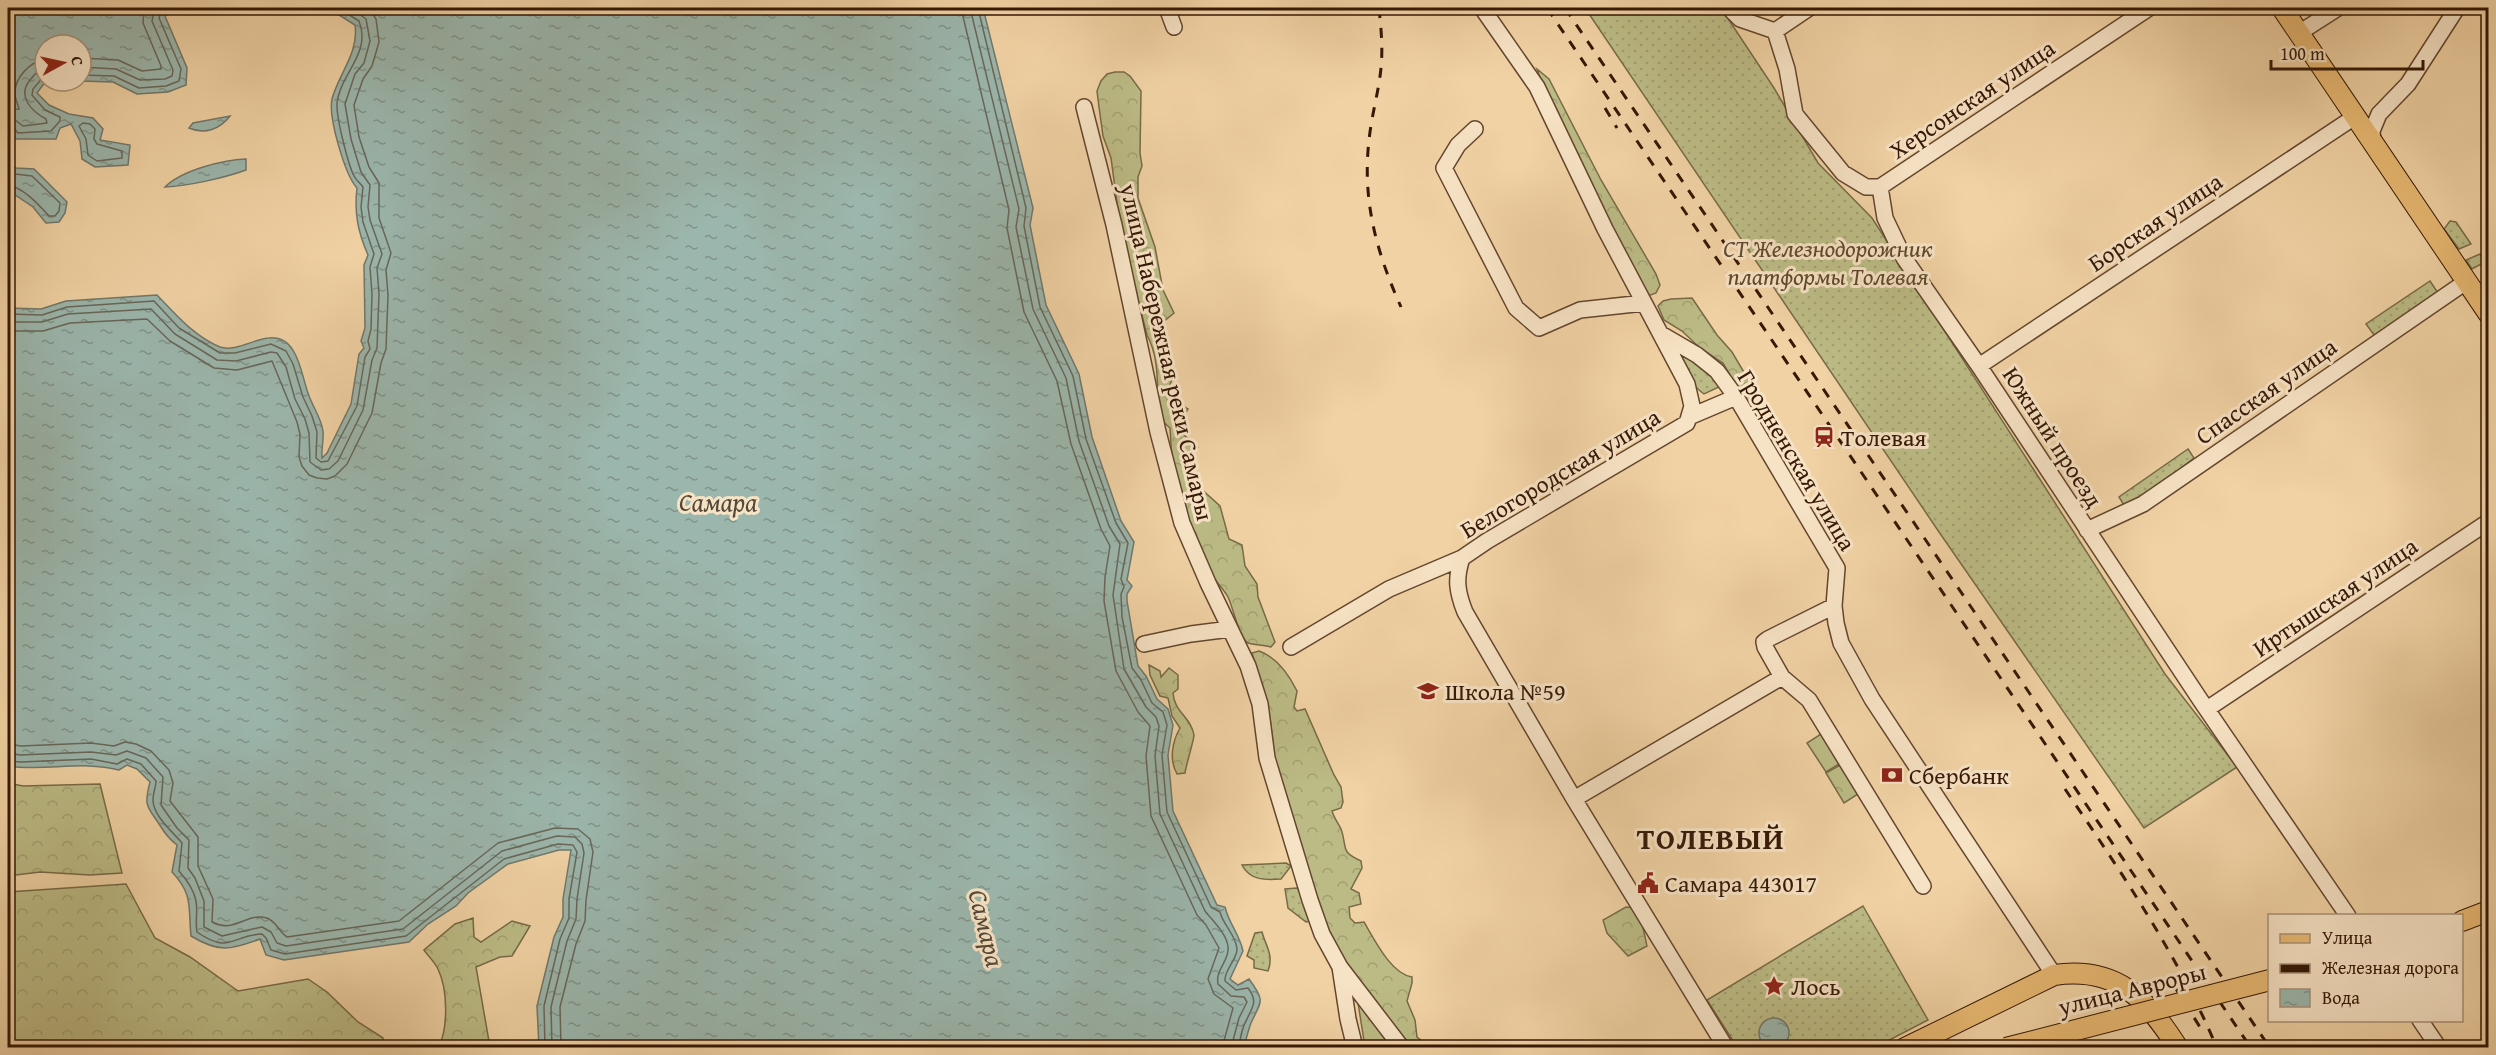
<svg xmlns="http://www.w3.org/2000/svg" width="2496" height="1055" font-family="'Gentium Book Plus',serif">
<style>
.grass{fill:url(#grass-dots);stroke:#786a46;stroke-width:1.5}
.forest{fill:url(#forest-crowns);stroke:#786a46;stroke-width:1.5}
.pitch{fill:#bcbb85;stroke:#786a46;stroke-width:1.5}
.water{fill:url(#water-ripples);stroke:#72776a;stroke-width:1.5}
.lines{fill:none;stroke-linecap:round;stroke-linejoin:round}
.shore{stroke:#686759;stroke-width:1.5}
.minor-casing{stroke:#64462e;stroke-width:18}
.major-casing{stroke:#351806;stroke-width:22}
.minor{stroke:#f6e2c4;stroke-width:15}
.major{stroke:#e8b972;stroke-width:20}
.rail{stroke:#351806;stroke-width:3;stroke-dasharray:10 10;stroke-linecap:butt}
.major-bridge-casing{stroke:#351806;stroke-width:22;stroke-linecap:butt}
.major-bridge{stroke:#e8b972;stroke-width:20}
.labels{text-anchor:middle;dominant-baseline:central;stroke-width:6;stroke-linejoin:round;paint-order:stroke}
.street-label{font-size:24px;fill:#351806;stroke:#f6e2c4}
.park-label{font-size:24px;font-style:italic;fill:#5e492c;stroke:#f6e2c4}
.poi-label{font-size:24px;fill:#351806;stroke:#f6e2c4;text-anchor:start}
.water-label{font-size:26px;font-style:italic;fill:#544738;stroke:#f6e2c4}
.district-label{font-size:30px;font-weight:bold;letter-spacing:1.5px;fill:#351806;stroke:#f6e2c4}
</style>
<defs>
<pattern id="grass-dots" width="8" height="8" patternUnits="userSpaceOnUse" patternTransform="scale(1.5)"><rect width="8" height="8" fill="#bcbb85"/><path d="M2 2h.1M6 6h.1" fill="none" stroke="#a2a071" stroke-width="1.8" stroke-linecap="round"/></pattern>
<pattern id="forest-crowns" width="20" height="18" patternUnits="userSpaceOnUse" patternTransform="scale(1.5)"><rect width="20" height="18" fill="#bcbb85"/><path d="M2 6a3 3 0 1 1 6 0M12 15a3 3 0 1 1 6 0" fill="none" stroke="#a2a071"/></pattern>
<pattern id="water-ripples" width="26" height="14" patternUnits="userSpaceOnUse" patternTransform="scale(1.5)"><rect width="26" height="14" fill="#9bb6ac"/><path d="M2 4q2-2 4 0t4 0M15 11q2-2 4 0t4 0" fill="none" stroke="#7f938a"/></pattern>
</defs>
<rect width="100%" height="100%" fill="#f1d2a4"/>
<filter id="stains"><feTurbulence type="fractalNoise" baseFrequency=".00333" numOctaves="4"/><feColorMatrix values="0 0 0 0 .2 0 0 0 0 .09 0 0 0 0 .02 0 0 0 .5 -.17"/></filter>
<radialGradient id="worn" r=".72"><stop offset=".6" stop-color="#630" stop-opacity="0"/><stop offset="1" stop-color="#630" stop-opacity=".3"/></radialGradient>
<path class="grass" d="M1585,8H1721L1774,88L1818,163L1872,218L2165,674L2237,767L2144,828L1939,532Z
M2450,221L2456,222L2471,244L2459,249L2444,229Z
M2480,254L2485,262L2472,269L2466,260Z
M2430,281L2440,296L2377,339L2366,324Z
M1681,354C1696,355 1713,373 1719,387L1704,394C1691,385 1683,369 1681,354Z
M2188,449L2194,458L2140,500L2125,507L2119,497Z
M1286,863L1291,866L1281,879C1266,880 1250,881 1242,865Z
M1297,888L1303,894L1311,921L1306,922L1288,908L1285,889Z
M1863,906L1928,1020L1876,1047H1737L1707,1000Z
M1262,932C1266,947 1274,955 1268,971L1254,968V960L1247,956L1255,933Z"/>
<path class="forest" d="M1537,69L1549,79L1601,180L1656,274L1660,285L1656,293L1648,296L1642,291L1542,83Z
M1115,72H1124L1130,76L1141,91L1140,153L1142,166L1138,177V198L1155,247L1163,290L1174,313L1163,322L1164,348L1175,372L1169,387L1178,403L1188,409L1182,418L1184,435L1198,447L1186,458L1198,486L1220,506L1229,539L1242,545L1245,566L1257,584L1258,597L1275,642L1271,647C1264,645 1254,645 1248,643C1239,638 1233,607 1228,597C1224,590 1218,584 1214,578C1189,533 1171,480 1170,428L1159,418C1156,390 1161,361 1147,335L1121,233L1111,158L1103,136L1099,107L1097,91L1101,81L1107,74Z
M1692,298L1717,335L1732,352L1774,423L1794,449L1804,470L1798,480L1786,472L1723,363L1700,348L1682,331L1664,320L1658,306L1663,301L1671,299Z
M1259,651C1276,657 1289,675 1297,691L1294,707L1297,711L1305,709L1334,775L1341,787L1343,802L1341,808L1332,811C1334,818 1338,823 1341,829C1348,848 1339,851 1361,861L1362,868L1351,889L1359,893L1361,904L1349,907L1350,918L1355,923L1364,922C1374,939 1391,974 1412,977V983L1407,1001L1415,1020L1417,1037L1429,1047H1410L1352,975L1324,927L1295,824L1277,778L1270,718L1252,653Z
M1149,665L1160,671L1161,677L1169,668L1178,675V689L1173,693C1174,712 1191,717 1194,735C1194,740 1186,765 1185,773L1177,774C1169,760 1172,742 1180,728L1172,716L1168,698L1160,696L1150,675Z
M1840,765L1858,794L1844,803L1826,773Z
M8,783L23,786L100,784L122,873L90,875L40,872L8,876Z
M126,884L155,938L190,957L238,991L308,979L327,992L358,1022L383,1038V1047H8V892Z
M1626,907L1634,908L1642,923L1647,946L1628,956L1607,933L1603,920Z
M473,918L474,937L481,942L512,921L530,926L512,956L500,957L476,967L490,1047H439C448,1027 448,990 438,969C435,962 428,956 424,950L455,924Z
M1355,984L1399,1047H1365Z"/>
<path class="pitch" d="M1821,734L1839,764L1826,772L1807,743Z"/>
<path class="water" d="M8,8H179L165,16L187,68L186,85L168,92L137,94L113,82L81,81V45H45L46,81L37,93L49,105L69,114L93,118L103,129L100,140L130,145L128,165L95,167L82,159L80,141L71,124L60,128L56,139H14L8,127Z
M328,8H983L1033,208L1030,225L1046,305L1079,374L1092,437L1121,521L1134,542L1127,580L1132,586L1127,594V601L1138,666L1146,676L1157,699L1168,709L1173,725L1168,755L1173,811L1217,905L1225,907C1229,924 1239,933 1243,951L1230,979L1238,985L1249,979C1266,1002 1261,1001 1251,1023C1248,1031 1246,1040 1244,1047H539L537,1006L554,937L563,917V899L571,850H559L508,864L468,893L456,906L428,924L409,942L284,960L266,955L260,939C230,950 219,953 191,936C188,908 194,895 172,872L177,845C169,839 166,835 161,827C148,806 143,809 150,782L137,769L127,765L119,770C81,760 45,772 8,766V308L41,309L66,301L157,295C176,315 194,336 220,347C235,352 254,339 269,338C298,335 301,374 308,393C312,406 321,417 323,431C324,440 321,451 322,458L327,453L351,404L359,354L364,348L361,341L365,328L364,265L368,255C358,232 354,213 357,188C345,175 328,117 332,99C339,73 359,53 355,25Z
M230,116C220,129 205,135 189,128L193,123Z
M246,159V170C224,178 188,186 165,187C182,170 223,160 246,159Z
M8,165L16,168L34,169L67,202L65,213L59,222L46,223L33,207L8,190Z
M1759 1033a15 15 0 1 1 30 0a15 15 0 1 1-30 0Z"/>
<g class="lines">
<path class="shore" d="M961,8L1009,210L1007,228L1024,312L1057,381L1071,444L1101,529L1110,546L1105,577L1104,601L1116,671L1138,712L1150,726L1146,756L1151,816L1197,915L1206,925L1219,948L1208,979L1214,994L1233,1008L1222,1048
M970,8L1019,209L1016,227L1033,309L1066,378L1079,441L1109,526L1120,544L1113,595L1124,669L1146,707L1156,717L1159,726L1155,756L1160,814L1205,911C1212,920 1227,934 1228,947C1230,960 1215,970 1218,984L1231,996L1244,997L1247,1002L1239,1018L1231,1048
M978,8L1026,208L1024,226L1040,307L1073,376L1086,439L1116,523L1128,543L1121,579L1124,587L1121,594L1122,617L1132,668L1141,680L1152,703L1163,712L1167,725L1162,755L1167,812L1211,907L1220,912C1223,925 1236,935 1237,949C1237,960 1224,970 1225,981L1236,990L1248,988C1258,1001 1253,1006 1247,1019C1242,1027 1240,1039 1239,1048
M81,58L118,60L142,71L161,69V66L143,23L144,8
M81,67L116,69L140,80L165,79L172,76L173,70L152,21L155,8
M81,75L114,76L139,88L166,86L179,81L181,69L159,18L161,12L167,8
M8,110L19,109C18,104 15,99 15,94C14,78 30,62 45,59
M8,119L15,120L23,126L47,123L46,119C31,111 17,96 30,80C35,74 38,70 45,68
M83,123L90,124L95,129L94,139L97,144L122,151V158L97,161L88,155L86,139L79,126Z
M8,126L13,127L18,133L51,131L60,121V117L45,110L32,95L33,89L45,75
M8,171L15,174L32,176L60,203L59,211L55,216H49C38,204 24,188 8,185
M8,314L42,315L67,307L154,301L179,328L220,353H235L271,344L286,351L293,364L303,397L312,416L317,432L316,458L321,462L328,461L357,406L365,357L370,349L368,341L371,329L372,294L370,267L374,254L363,222L361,207L363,187C360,183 356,180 354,176C348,164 336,117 337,103C340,74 372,53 359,21L338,8
M8,322H42L68,314L151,309L175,334L217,360L236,361L271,352L277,353L286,367L295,399L305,419L309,433L310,462L321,470L329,469L338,461L363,410L372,360L377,348L379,294L377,268L382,254L370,220L368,207L370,185L361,172L351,139L345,104L355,74L364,63L370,41L366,19L351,8
M8,331H43L70,323L147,319L170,341L214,368L237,370L272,361L297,422L300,434L299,457L302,466L309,475L317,478L327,479L335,476L347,464L372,413L381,363L386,349L388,295L386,270L391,253L379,218V183L369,167L359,137L354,105L363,79L372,66L379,42L376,19L369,8
M8,744L21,746L91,743L114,746L125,742L136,744L151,751L169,770L173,783L170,801L198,837V866L213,899L212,922C235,934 246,912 267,918C277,922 279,932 287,937L399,921L498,843L555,828L578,829L590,839L593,852L586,900L585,921L576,944L560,1007L561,1048
M8,753L20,755L91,752L116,755L127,751L146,758L163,777L161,805L177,828L189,840L188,868L195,878L204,901V927L222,936L262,927L271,932L277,943L286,946L403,929L502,851L557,836L575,837L582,844L584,853L577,899L576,919L567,941L551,1007L552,1048
M8,761L21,762L91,759L117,764L127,759L141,764L156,781C156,787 153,793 153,800C153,816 173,832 182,843L179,871C187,880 194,890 196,901C198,911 195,922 197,932C230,955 232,935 262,934L266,938L271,950L285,954L406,936L504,859L558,844L573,845L577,852L569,899V918L560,939L544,1006L545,1048"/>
<defs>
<path id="minor" d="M1167,8L1174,27
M1729,8L1740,19L1775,31
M1775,31L1787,69L1795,114L1843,173L1866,187H1880
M1775,31L1809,8
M2299,33L2338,8
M1084,107L1114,225L1158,432L1182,523L1208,583L1248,666L1260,704L1267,758L1310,900L1322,934L1340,967L1348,1019L1355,1048
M1475,129L1458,145L1444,168L1516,308L1539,328L1580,310L1644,303
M2373,142L2372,131L2379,114L2408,84L2457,8
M1880,187L1885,218L1904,258L1979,366L2201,701L2348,916
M1880,187L2149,8
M1661,334L1697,355L1717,371L1736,397L1837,568L1834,606L1836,623L1841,643L1872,699L2054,975
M1979,366L2356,116
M1689,417L1736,397
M2087,530L2143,504L2467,281
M1462,558C1455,579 1457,592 1465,612L1574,799L1726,1048
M1834,606L1768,639L1764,642L1765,647L1782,677L1809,700L1923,886
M1144,644L1191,634L1230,629
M1291,647L1389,589L1462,558L1487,541L1687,423L1692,406L1687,384L1605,229L1537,87L1482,8
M2207,709L2488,522
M1574,799L1782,677
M1340,967L1402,1048
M2420,1020L2439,1048"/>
<path id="major" d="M2282,8L2488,313
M2462,921L2488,911
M1905,1048L2054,975C2117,966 2146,998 2178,1048"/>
</defs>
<use href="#minor" class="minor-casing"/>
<use href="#major" class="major-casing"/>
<use href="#minor" class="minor"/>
<use href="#major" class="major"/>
<path class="rail" d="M1379,8C1381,28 1383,47 1381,68C1379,89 1373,110 1370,132C1361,196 1375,249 1401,307
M1547,8L2251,1048
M1565,8L2270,1048
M1605,108L1617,128
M2065,789C2121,872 2178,955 2217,1048
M2173,984L2203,1032"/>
<defs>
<path id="major-bridge" d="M2006,1048L2270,980"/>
</defs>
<use href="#major-bridge" class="major-bridge-casing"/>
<use href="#major-bridge" class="major-bridge"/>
</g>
<defs>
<symbol id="station-bare" viewBox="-9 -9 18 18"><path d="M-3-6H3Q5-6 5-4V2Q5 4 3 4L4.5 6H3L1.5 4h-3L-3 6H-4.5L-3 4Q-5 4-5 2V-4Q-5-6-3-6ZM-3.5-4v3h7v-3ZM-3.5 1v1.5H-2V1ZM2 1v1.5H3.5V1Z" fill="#8f2418" stroke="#f6e2c4" stroke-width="2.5" paint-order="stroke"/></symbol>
<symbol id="school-bare" viewBox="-9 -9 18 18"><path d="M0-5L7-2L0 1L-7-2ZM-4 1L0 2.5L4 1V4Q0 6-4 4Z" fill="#8f2418" stroke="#f6e2c4" stroke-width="2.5" paint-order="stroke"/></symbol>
<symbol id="bank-bare" viewBox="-9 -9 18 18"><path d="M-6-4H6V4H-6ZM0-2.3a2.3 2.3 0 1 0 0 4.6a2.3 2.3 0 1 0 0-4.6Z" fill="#8f2418" stroke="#f6e2c4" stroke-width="2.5" paint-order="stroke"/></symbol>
<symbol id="civic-bare" viewBox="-9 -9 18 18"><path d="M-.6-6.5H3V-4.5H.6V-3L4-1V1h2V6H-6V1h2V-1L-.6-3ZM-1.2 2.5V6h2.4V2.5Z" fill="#8f2418" stroke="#f6e2c4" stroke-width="2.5" paint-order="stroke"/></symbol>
<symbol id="sight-bare" viewBox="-9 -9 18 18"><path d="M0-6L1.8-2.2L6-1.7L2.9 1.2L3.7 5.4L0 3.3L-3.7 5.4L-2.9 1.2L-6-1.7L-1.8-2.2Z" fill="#8f2418" stroke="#f6e2c4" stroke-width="2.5" paint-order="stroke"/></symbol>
</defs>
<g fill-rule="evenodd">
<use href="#station-bare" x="1809" y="422" width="30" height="30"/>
<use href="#school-bare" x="1413" y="676" width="30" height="30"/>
<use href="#bank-bare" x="1877" y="760" width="30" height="30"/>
<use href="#civic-bare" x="1633" y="868" width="30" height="30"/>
<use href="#sight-bare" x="1759" y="971" width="30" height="30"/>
</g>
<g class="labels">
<g class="street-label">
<text transform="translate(1972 99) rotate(-34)">Херсонская улица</text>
<text transform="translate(2155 222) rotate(-34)">Борская улица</text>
<text transform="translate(1167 352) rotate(77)">улица Набережная реки Самары</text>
<text transform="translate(2266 391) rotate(-35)">Спасская улица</text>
<text transform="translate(2053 437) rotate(57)">Южный проезд</text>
<text transform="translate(1797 460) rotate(59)">Гродненская улица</text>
<text transform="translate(1560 473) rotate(-31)">Белогородская улица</text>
<text transform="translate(2335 597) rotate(-34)">Иртышская улица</text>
<text transform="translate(2132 989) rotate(-14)">улица Авроры</text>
</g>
<g class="park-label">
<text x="1828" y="248">СТ Железнодорожник<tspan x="1828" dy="28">платформы Толевая</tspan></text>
</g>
<g class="poi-label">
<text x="1841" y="437">Толевая</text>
<text x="1445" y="691">Школа №59</text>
<text x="1909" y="775">Сбербанк</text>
<text x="1665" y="883">Самара 443017</text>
<text x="1791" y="986">Лось</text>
</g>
<g class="water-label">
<text x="718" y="501">Самара</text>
<text transform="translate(987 928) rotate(76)">Самара</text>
</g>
<g class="district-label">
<text x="1711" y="838">ТОЛЕВЫЙ</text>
</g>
</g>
<rect width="2496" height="1055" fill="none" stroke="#f1d2a4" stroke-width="30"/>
<rect x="9" y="9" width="2478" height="1037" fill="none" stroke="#351806" stroke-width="3"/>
<rect x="15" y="15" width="2466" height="1025" fill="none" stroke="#351806" stroke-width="1.5"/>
<rect x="2268" y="914" width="195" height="108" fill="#f6e2c4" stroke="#a99178" stroke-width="1.5"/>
<rect x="2280" y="934" width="30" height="9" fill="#e8b972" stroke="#a99178" stroke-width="1.5"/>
<text x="2322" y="944" font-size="18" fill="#351806">Улица</text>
<rect x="2280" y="964" width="30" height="9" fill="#351806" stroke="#a99178" stroke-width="1.5"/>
<text x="2322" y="974" font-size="18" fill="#351806">Железная дорога</text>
<rect x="2280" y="989" width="30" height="18" fill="url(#water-ripples)" stroke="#a99178" stroke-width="1.5"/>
<text x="2322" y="1004" font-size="18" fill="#351806">Вода</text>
<g transform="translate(63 63) rotate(82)"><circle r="28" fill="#f6e2c4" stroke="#a99178" stroke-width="1.5"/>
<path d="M0-4.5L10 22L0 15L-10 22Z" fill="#8f2418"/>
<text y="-9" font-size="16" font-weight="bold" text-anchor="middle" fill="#351806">С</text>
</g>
<path d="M2271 60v9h152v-9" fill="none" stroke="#351806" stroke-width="3"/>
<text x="2280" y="60" font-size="18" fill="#351806" stroke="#f6e2c4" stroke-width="4.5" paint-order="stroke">100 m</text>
<rect width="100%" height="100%" filter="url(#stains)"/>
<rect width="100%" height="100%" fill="url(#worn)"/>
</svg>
